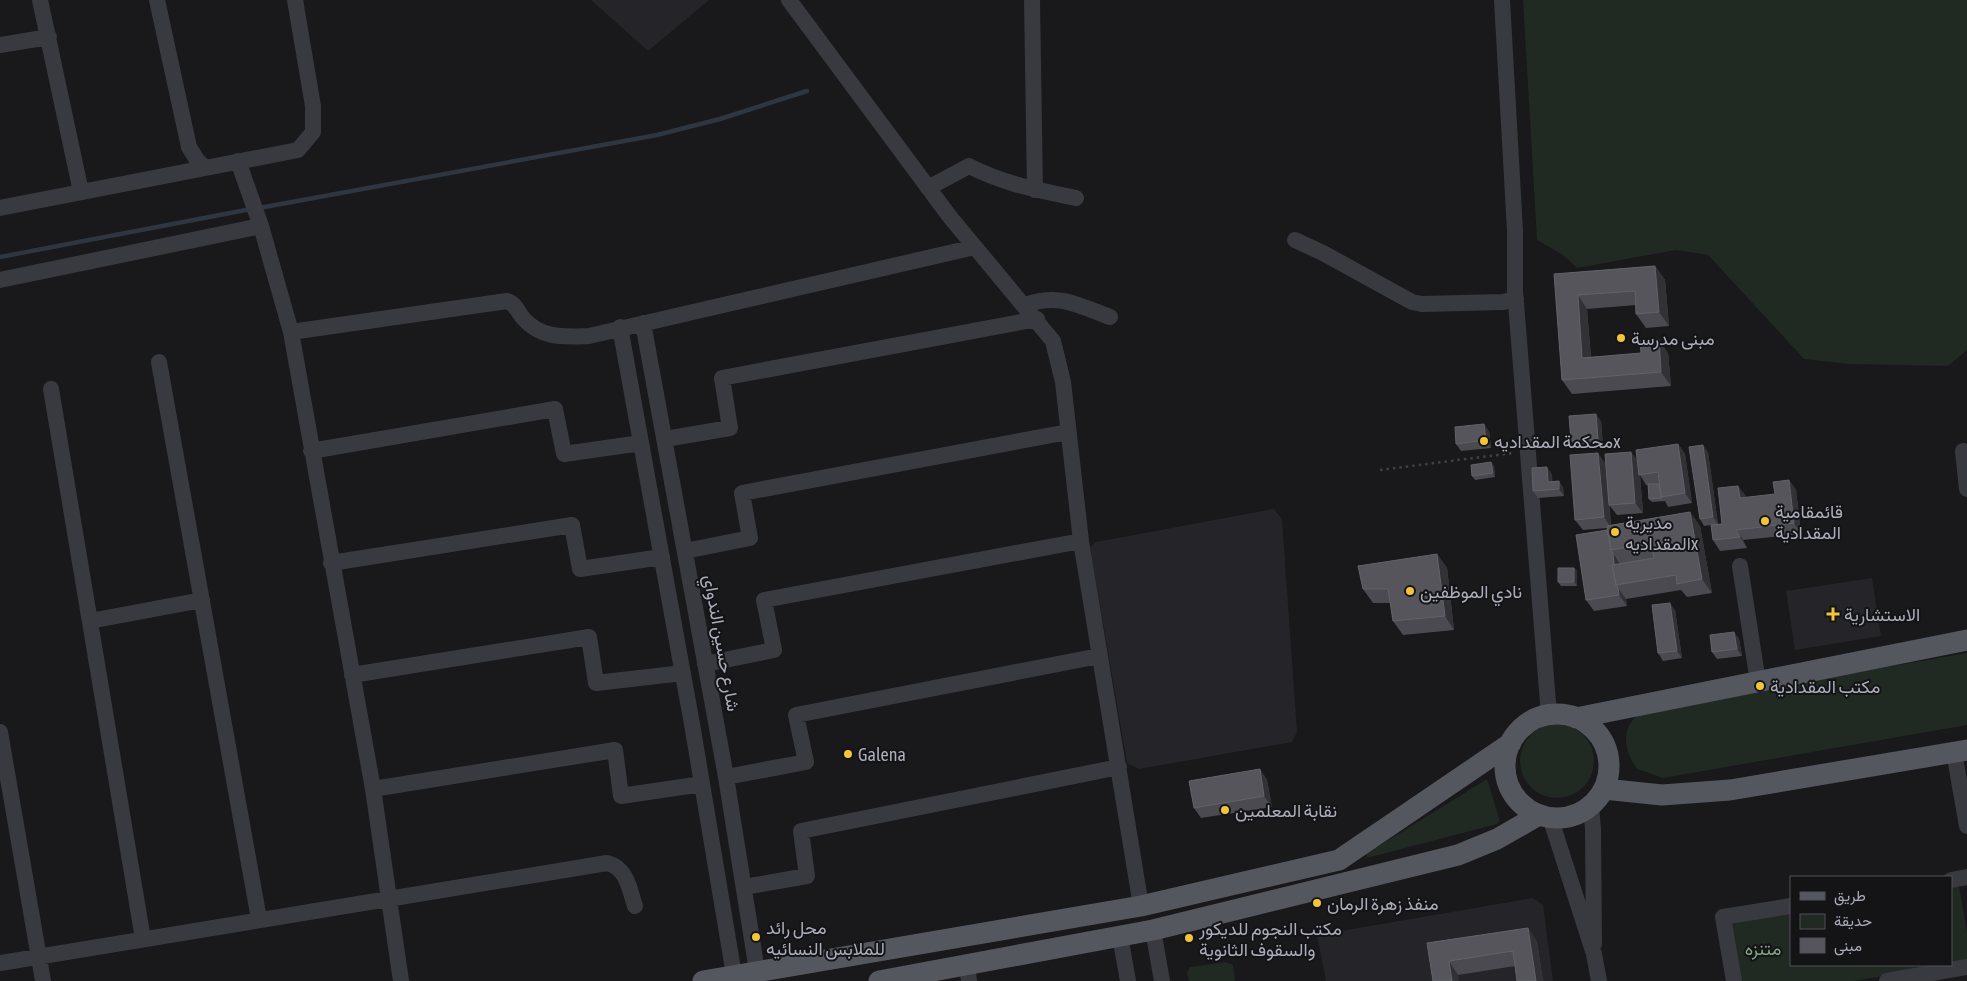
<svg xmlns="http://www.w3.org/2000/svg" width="1967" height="981" font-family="'Asap Condensed',Vazirmatn,sans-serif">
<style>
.built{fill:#252428}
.green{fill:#202922}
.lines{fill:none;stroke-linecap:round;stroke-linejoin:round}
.stream{stroke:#2e363f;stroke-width:4.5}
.path{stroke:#3f4147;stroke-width:2.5;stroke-dasharray:2.5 4;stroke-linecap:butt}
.minor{stroke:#393a40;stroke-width:16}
.major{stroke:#55575f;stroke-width:21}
.wall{fill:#4a4a50}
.shaded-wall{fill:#323236}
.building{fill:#55555b;stroke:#62636a}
.poi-dot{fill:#f3c539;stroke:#141316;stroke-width:2}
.labels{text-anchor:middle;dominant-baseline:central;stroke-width:4;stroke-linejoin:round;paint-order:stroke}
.poi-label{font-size:18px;fill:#abaeba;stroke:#141316;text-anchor:start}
.street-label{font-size:18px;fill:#abaeba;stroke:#141316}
.park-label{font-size:18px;fill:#82a587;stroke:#141316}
</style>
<rect width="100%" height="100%" fill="#19181b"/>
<path class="built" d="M591,0H709L648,51Z
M1274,509L1282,519L1297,732L1292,742L1139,769L1127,763L1090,547L1096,542Z
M1872,578L1881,636L1795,650L1786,591Z
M1533,898L1543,905L1553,981H1326L1317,935Z"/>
<path class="green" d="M1523,0H1967V350L1948,366L1848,364L1804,359L1708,255L1676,250L1577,268L1563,255L1537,240Z
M1967,653V725L1663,778L1637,769C1621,747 1621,723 1646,709Z
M1520 761a37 37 0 1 1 74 0a37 37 0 1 1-74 0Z
M1487,779L1500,821L1497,824L1367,858L1366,854Z
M1959,886L1967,931V962L1951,964V887Z
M1791,914V965H1949L1854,981H1740L1732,924Z
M1225,962L1233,965L1235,981H1189L1187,973L1190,967Z"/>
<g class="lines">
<path class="stream" d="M259,208L657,135L720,119L807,91
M0,257L251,209"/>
<path class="path" d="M1380,470L1513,453"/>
<path class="minor" d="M40,0L81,192
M157,0L189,147L197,160L204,167
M789,0L950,217L1053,341L1063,382L1081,541L1141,906
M1032,0L1035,190
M1502,0L1515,231V291L1549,715
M0,45L49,37
M238,161L261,226L291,332L373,789L401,981
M928,188L969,166C1004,184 1038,190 1076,198
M0,208L298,150L313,132V106L295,0
M1295,240L1323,253L1412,302L1422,304L1503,302L1516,299
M0,280L261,226
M1025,305C1060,293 1077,305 1110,317
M643,323L726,777L757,971
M620,327L692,724L734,975
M291,332L507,301C515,303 518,312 523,318C541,339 564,337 589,336L975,247
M159,362L259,919
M51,389L143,939
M665,439L730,428L722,378L1037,319
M311,451L555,409L564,454L641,443
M1963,451L1967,489
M685,551L750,538L742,493L1068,432
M331,563L572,525L580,569L662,557
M1740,566L1758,682
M90,621L202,600
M705,664L774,650L764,600L1081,541
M352,675L589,637L596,683L683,673
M0,732L43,981
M1954,752L1967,826
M726,777L806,762L796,715L1099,656
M373,789L615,750L621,796L702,784
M1591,806L1593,829L1594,944
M1550,817L1594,954L1599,981
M1951,880L1967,877
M744,887L807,876L801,831L1119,767
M1153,930L1162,981
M1120,936L1128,981
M0,963L607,863C627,868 629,888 635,906
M967,966L969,981
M1734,981L1723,917L1791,906
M1887,981L1967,967"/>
<path class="major" d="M1505 766a52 52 0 1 1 104 0a52 52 0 1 1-104 0Z
M1576,718L1967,640
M1604,789L1662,795L1730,790L1967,750
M703,981L1141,906L1339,860L1511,743
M879,981L1153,930L1458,855L1497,839L1539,815"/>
</g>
<path class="wall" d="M1655,266L1665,280L1669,326L1646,328L1636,314V305L1587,309L1591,357L1668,353L1671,386L1572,394L1562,380L1554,274Z
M1601,421L1603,446L1576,448L1571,441Z
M1489,431L1491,448L1461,451L1456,444Z
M1678,444L1685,454L1692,503L1668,507L1665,501L1652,502L1649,499L1648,485H1646L1640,475L1643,513L1617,515L1609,505L1631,452L1637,460Z
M1708,452L1718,524H1722L1738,486L1746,498L1775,494L1789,480L1796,490L1801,534L1743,540L1747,548L1720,551L1713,540L1711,525L1704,526L1700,519Z
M1491,462L1494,466L1495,477L1475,480L1472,476Z
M1606,464L1611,525L1690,512L1700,526L1712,593L1687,597L1681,590L1626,599L1627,606L1594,611L1586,600L1607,528L1583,530L1575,520Z
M1552,474V482L1559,481L1563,488L1564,496L1538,498L1533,491Z
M1437,554L1447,568L1454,630L1403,635L1393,621L1391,603H1373L1363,589Z
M1574,568L1577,571V586H1561L1558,582Z
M1675,610L1682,658L1663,661L1658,653Z
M1734,632L1739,639L1742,656L1717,659L1712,652Z
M1260,769L1267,780L1272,807L1201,818L1194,808Z
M1528,928L1537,942L1543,981H1517L1515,966L1458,975L1427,943Z"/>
<path class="shaded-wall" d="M1655,266L1665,280L1669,326L1659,312Z
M1578,295L1587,309L1592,372L1582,358Z
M1659,339L1668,353L1671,386L1661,372Z
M1596,414L1601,421L1603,446L1598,439Z
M1484,424L1489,431L1491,448L1486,440Z
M1678,444L1685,454L1692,503L1685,493Z
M1703,445L1708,452L1718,524L1713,517Z
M1631,452L1639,463L1643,513L1635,503Z
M1598,453L1606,464L1611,528L1604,517Z
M1491,462L1494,466L1495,477L1493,473Z
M1547,467L1552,474L1553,489L1548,482Z
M1789,480L1796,490L1801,534L1794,523Z
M1559,481L1563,488L1564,496L1559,489Z
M1738,486L1746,496L1747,509L1740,498Z
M1690,512L1700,526L1712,593L1702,579Z
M1736,530L1743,540L1747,548L1740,537Z
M1613,553L1620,564L1618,585Z
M1437,554L1447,568L1454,630L1445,616Z
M1574,568L1577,571V586L1574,582Z
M1618,588L1626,599L1627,606L1619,595Z
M1670,603L1675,610L1682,658L1677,651Z
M1734,632L1739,639L1742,656L1737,649Z
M1260,769L1267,780L1272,807L1264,796Z
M1528,928L1537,942L1543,981H1536Z
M1449,961L1458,975L1459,981H1452Z"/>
<path class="building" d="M1655,266L1659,312L1636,314L1635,291L1578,295L1582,358L1641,353L1640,341L1659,339L1661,372L1562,380L1554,274Z
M1596,414L1598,439L1571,441L1569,416Z
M1484,424L1486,440L1456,444L1455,427Z
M1678,444L1685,493L1661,497L1658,472L1639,475L1636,450Z
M1703,445L1713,517L1700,519L1689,447Z
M1631,452L1635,503L1609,505L1605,454Z
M1598,453L1604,517L1575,520L1570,455Z
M1491,462L1493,473L1472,476L1471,465Z
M1547,467L1548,482L1559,481V489L1533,491L1532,468Z
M1789,480L1794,523L1736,530L1740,537L1713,540L1711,525L1722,524L1718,488L1738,486L1740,498L1775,494L1773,482Z
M1648,484H1659L1661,497L1662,498L1649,499Z
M1690,512L1702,579L1677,584L1676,575L1616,585L1612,565L1654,558L1651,543L1611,550L1607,526Z
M1607,530L1611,550L1613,553L1614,564L1612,565L1616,585L1618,588L1619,595L1586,600L1576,535Z
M1437,554L1445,616L1393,621L1388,589H1363L1358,566Z
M1558,568H1574V582H1558Z
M1670,603L1677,651L1658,653L1652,605Z
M1734,632L1737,649L1712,652L1710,635Z
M1260,769L1264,796L1194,808L1189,781Z
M1528,928L1536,981H1517L1513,951L1449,961L1452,981H1433L1427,943Z"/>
<g class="poi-dot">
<circle cx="1621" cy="338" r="5"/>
<circle cx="1484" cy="441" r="5"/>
<circle cx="1765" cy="521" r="5"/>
<circle cx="1615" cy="532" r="5"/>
<circle cx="1410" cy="591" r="5"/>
<path d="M1830.5 606.5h5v5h5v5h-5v5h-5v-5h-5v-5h5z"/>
<circle cx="1760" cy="686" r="5"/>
<circle cx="848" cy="754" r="5"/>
<circle cx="1225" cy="810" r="5"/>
<circle cx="1317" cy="903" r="5"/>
<circle cx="756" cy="937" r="5"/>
<circle cx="1189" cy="938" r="5"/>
</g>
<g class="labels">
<g class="poi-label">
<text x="1631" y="338">مبنى مدرسة</text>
<text x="1494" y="441">محكمة المقداديهx</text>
<text x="1775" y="511">قائمقامية<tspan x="1775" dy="21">المقدادية</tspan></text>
<text x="1625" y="522">مديرية<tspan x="1625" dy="21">المقداديهx</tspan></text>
<text x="1420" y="591">نادي الموظفين</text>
<text x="1844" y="614">الاستشارية</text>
<text x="1770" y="686">مكتب المقدادية</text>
<text x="858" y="754">Galena</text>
<text x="1235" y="810">نقابة المعلمين</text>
<text x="1327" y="903">منفذ زهرة الرمان</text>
<text x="766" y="927">محل رائد<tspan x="766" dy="21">للملابس النسائيه</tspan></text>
<text x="1199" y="928">مكتب النجوم للديكور<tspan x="1199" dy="21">والسقوف الثانوية</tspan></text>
</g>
<g class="street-label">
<text transform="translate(722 643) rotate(80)">شارع حسين الندواي</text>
</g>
<g class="park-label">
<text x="1763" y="948">متنزه</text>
</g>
</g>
<rect x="1790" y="876" width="162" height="90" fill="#141316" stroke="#505158"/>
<rect x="1800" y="892" width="25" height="8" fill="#55575f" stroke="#505158"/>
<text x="1834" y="901" font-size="15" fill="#abaeba">طريق</text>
<rect x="1800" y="914" width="25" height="15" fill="#202922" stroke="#505158"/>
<text x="1834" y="926" font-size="15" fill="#abaeba">حديقة</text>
<rect x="1800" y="938" width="25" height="15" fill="#55555b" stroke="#505158"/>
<text x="1834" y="951" font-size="15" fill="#abaeba">مبنى</text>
</svg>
